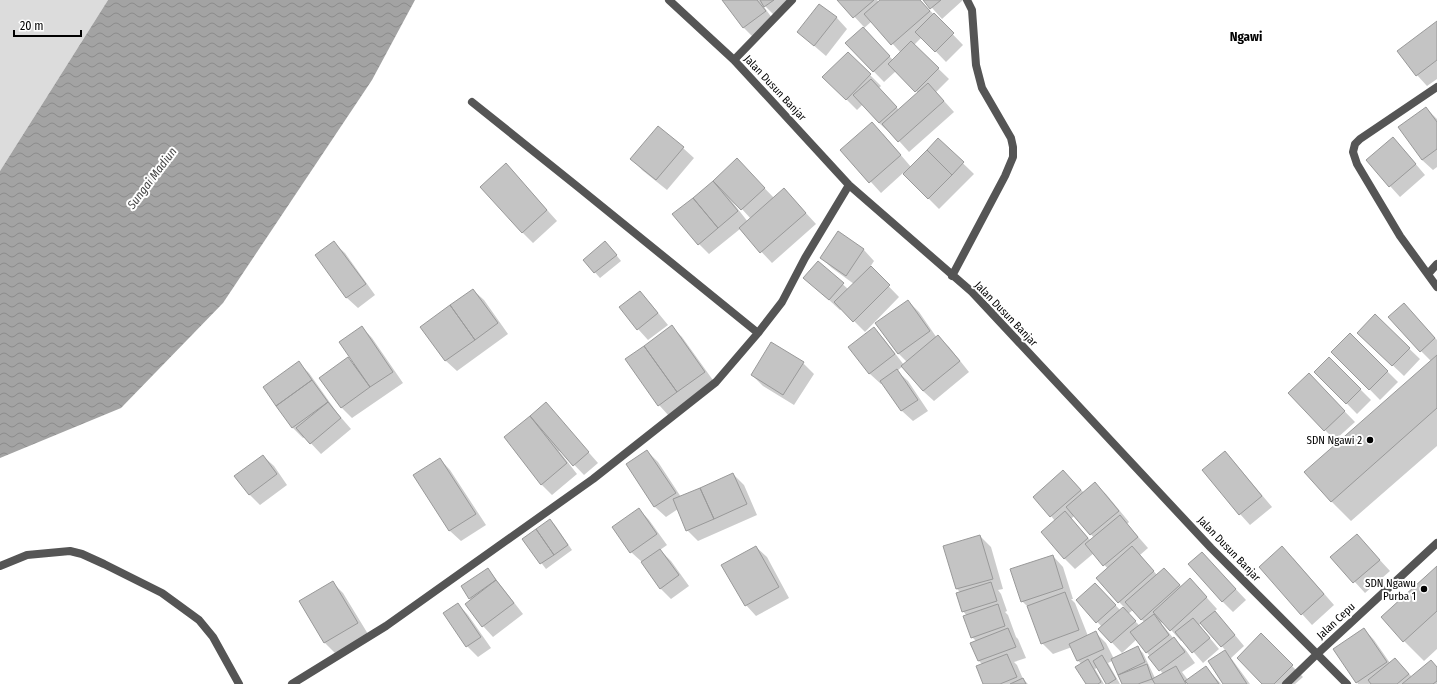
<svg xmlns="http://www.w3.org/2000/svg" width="1437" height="684" font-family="'Fira Sans Condensed',sans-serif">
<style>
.green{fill:#dcdcdc}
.water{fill:url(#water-waves)}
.shadow{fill:#0003;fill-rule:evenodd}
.building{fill:#c4c4c4;stroke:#999}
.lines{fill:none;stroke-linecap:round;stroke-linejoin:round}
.street{stroke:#555;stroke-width:8}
.poi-dot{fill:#000;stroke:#fff;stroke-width:1.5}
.labels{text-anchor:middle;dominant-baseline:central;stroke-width:4;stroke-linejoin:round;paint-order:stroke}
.street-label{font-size:11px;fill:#000;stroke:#fff}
.poi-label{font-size:11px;fill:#000;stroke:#fff;text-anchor:end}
.water-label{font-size:12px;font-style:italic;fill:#444;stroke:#fff}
.quarter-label{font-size:13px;font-weight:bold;fill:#000;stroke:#fff}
</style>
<defs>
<pattern id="water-waves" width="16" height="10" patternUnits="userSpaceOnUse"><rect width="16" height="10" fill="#a3a3a3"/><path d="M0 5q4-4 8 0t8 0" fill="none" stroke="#8b8b8b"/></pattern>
</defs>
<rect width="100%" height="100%" fill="#fff"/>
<path class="green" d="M0,0H108L0,171Z"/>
<path class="water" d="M108,0H415L372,80L223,303L121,408L0,458V171Z"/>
<path class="shadow" d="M724,0H788L776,17L765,6L764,7L775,22L754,38L743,27Z
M839,0H877L879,2L882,0H920L963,45L946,62L922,37L914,45L949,79L936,92L954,112L909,152L891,132L890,133L879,123L863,104L857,110L824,77L848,53L881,86L879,88L899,110L918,93L896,71L884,82L847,44L864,27ZM872,21L901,53L893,60L863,29Z
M925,0H963L942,19Z
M820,5L837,18L847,29L826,56L798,32Z
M1437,22V79L1427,86L1417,75L1398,51Z
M1426,108L1437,119V167L1433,170L1422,160Z
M883,134L911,167L938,139L974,174L939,209L903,173L881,193L842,150Z
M683,148L694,158L667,190L642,170L632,159Z
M1403,149L1425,175L1400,197L1390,186Z
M747,170L774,198L784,189L816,224L772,263L740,229L709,254L699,244L674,214L714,181ZM732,198L751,219L748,222L730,199Z
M516,175L557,221L533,243L522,232Z
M839,233L864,250L874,261L870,267L899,297L865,332L842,309L840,310L805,278L818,262L848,289L854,284L832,268L821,258Z
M334,243L345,253L375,295L358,308L347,298L317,256Z
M610,247L621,261L600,278L584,260Z
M473,290L484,300L508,334L457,371L446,361L422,327Z
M640,292L650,303L668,325L648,340L638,329Z
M908,301L919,312L937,338L938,337L949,347L969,372L934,401L923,391L903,366L897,371L908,381L928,411L913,421L902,411L883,383L881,384L870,374L850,347L874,328L884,339L904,365L907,362L898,353Z
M1414,315L1437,340V446L1351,521L1331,501L1431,361L1421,351Z
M1375,316L1420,359L1404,376L1369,343Z
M362,327L372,338L403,383L352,418L342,408L320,379L347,358L355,365Z
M672,327L682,337L715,383L669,416L659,405Z
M1350,334L1398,382L1380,400L1333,352Z
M1329,358L1371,400L1357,414L1316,372Z
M299,363L309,373L338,414L351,429L321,454L305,437L303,438L292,427Z
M803,363L814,374L794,405L763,386L752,375Z
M1319,385L1355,422L1335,440L1325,430Z
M546,404L598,463L584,475L560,450L559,451L577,474L552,495L541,484L505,437Z
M647,451L658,462L681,497L733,474L744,485L757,515L698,541L687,530L678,509L666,517L655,507L627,465Z
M1225,452L1235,463L1272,507L1250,525L1240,514Z
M263,456L274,466L287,485L260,505L249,494Z
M440,459L450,470L486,525L461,541L450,531L414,475Z
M1074,482L1084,493L1095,484L1106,494L1129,522L1127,524L1148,548L1140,555L1157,575L1164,569L1182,587L1190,579L1217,609L1214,612L1225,623L1244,646L1231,658L1250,684H1224L1209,662L1226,651L1202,623L1199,625L1219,649L1203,663L1183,640L1181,641L1163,621L1161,623L1174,639L1185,649L1195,663L1182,672L1188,680L1206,667L1221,684H1122L1112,661L1108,663L1120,684H1107L1098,667L1095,669L1104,684H1087L1082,664L1078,661L1072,647L1053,654L1042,643L1029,608L1022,601L1053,556L1063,567L1073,599H1071L1075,603L1088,636L1096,633L1106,643L1114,659L1137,647L1143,653L1155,678L1163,674L1137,639L1122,653L1099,629L1102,627L1077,600L1106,595L1120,610L1124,607L1119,602L1108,569L1094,553L1075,569L1064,558L1055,521L1051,516ZM1075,515L1094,538L1091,541L1071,519ZM1133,610L1145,623L1140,626L1128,614Z
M639,509L649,520L667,545L660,550L671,561L689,586L671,599L660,588L642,562L631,552Z
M550,520L555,525L572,550L546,569L523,539Z
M980,536L991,547L1003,589L998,590L1001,594L1007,611L1005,612L1008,615L1016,637L1018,639L1026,658L1014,662L1017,665L1023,679L1028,684H984L982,664L979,661L971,643L976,641L972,637L967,616L963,611L961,593L957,589Z
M1367,546L1390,571L1365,593L1332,557Z
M756,547L767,557L789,598L756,616L746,605Z
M1202,553L1246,600L1233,612L1222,601Z
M1293,558L1334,605L1312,625L1302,614Z
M1437,567V649L1424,661L1404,641Z
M488,569L523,614L493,637L483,626L470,598Z
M332,582L343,593L368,634L335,653L325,643L300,602Z
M458,604L468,615L491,648L478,657L467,646Z
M1364,629L1374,640L1390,663L1395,659L1412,677L1437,667V684H1358L1357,682Z
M1261,635L1303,677L1295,684H1264Z"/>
<path class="building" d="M722,0H757L766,11L743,28Z
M760,0H774L764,7Z
M837,0H874L853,18Z
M880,0H920L930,11L891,45L864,14Z
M923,0H941L930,9Z
M819,4L837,17L814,46L797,32Z
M934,13L954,33L935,52L915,32Z
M1437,21V60L1416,76L1397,51Z
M863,27L890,56L873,72L845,43Z
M911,41L939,68L915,92L888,64Z
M848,52L871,74L846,100L822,77Z
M871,79L897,107L879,123L853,95Z
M928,83L944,101L898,142L882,124Z
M1426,107L1437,122V149L1422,160L1398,127Z
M872,122L901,155L869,183L840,150Z
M658,126L684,147L656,180L630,159Z
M1393,137L1416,164L1389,187L1366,160Z
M938,138L964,162L952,175L927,150Z
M927,150L952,175L928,199L903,174Z
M737,158L765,188L741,210L713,181Z
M506,163L547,210L522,233L480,187Z
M713,181L738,211L718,228L693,198Z
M784,188L806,213L760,253L739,228Z
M693,198L718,228L698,245L672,214Z
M838,231L864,249L846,276L820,258Z
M334,241L366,284L346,298L315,255Z
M605,241L617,255L594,273L583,260Z
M818,261L844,283L829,300L803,278Z
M871,266L890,285L853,322L834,302Z
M473,289L498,323L475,340L450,305Z
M640,291L658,313L637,330L619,307Z
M908,300L930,331L898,354L875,323Z
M1404,303L1435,338L1420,352L1388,317Z
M450,305L475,340L445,361L420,327Z
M1375,314L1410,348L1392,366L1357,333Z
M672,325L705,372L677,392L644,346Z
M362,326L393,372L370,387L339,342Z
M874,327L895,354L869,374L848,347Z
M1350,333L1388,371L1369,390L1331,352Z
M938,335L960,361L923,391L901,366Z
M771,342L804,362L783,395L751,375Z
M644,346L677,392L658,406L625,359Z
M1437,355V408L1331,502L1304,472Z
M348,357L370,387L341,408L319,378Z
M1329,357L1361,389L1346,404L1314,372Z
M299,361L312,380L276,406L263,387Z
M897,369L918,400L901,411L880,381Z
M1309,373L1345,411L1324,431L1288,393Z
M312,380L328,402L292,428L276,406Z
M328,402L341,418L310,444L296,428Z
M546,402L589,452L573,466L530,416Z
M530,416L567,463L541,485L504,437Z
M647,450L676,493L654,507L626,464Z
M1225,451L1262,496L1239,515L1202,470Z
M263,455L277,474L249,495L234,476Z
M440,458L476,514L449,531L413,475Z
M1063,470L1081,490L1050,517L1033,497Z
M733,473L747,504L714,519L700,488Z
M1095,482L1119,511L1090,535L1066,507Z
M700,488L714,519L686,531L673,499Z
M639,508L657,534L630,553L612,527Z
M1065,511L1088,538L1064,559L1041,532Z
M1120,515L1138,537L1103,566L1085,544Z
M550,519L568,545L554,555L536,529Z
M536,529L554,555L540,564L522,539Z
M1357,534L1380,560L1353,583L1330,557Z
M980,535L993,579L956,589L943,546Z
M756,546L779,587L745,606L721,565Z
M1132,546L1154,571L1118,603L1096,578Z
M1282,546L1324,594L1301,615L1259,567Z
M660,549L679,575L660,589L641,562Z
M1202,552L1236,589L1222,602L1188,564Z
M1053,555L1063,588L1021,602L1010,569Z
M1437,566V611L1403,642L1381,617Z
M488,568L496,580L469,599L461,586Z
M1164,568L1180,585L1141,620L1125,602Z
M1190,578L1207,597L1170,631L1153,612Z
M496,580L514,603L482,627L465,604Z
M333,581L358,623L324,643L299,601Z
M991,582L997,601L962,612L956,593Z
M1095,583L1116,605L1096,623L1076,600Z
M1065,592L1079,630L1041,644L1027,606Z
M458,603L481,637L466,647L443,613Z
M998,604L1005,626L971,638L963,616Z
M1123,607L1136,621L1111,643L1098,629Z
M1215,611L1235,635L1221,647L1200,623Z
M1154,614L1169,635L1146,653L1130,632Z
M1193,618L1210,638L1192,653L1175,632Z
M1008,628L1016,647L978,661L970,643Z
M1364,628L1387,662L1356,683L1333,649Z
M1096,631L1104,649L1077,661L1069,644Z
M1261,633L1293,665L1274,684H1262L1237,658Z
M1174,637L1185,652L1159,671L1148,657Z
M1138,646L1145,662L1118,675L1111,659Z
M1225,650L1247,684H1223L1208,661Z
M1007,654L1017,677L1000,684H983L976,666Z
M1102,655L1116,679L1108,684H1106L1093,661Z
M1395,658L1409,674L1397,684H1371L1368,680Z
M1088,659L1101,682L1098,684H1086L1075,667Z
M1431,660L1437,667V681L1433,684H1402Z
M1147,664L1152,679L1138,684H1122L1118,675Z
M1176,666L1186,684H1155L1152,679Z
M1206,666L1219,684H1188L1185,681Z
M1023,678L1026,684H1010Z"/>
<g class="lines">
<path class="street" d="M669,0L734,60L849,185L972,292L1211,548L1347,684
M734,60L792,0
M1437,87L1360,139L1355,144L1353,152L1357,164L1400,236L1437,287
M472,102L578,187L758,333
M1428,274L1437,264
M952,276L1005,176L1013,157V147L1011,138L982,88L976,65L972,10L967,0
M0,566L27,555L70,551L82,554L104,564L162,593L199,620L213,637L239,684
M292,684L386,626L593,479L716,382L758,333L782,302L805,258L849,185
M1286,684L1317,654L1437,543"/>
</g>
<g class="poi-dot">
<circle cx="1370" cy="440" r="4"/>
<circle cx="1424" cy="589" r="4"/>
</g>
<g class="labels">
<g class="street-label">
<text transform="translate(775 88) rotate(47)">Jalan Dusun Banjar</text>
<text transform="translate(1006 314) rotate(46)">Jalan Dusun Banjar</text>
<text transform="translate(1229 549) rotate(46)">Jalan Dusun Banjar</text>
<text transform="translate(1336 621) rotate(-43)">Jalan Cepu</text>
</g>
<g class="poi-label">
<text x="1362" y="440">SDN Ngawi 2</text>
<text x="1416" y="583">SDN Ngawu<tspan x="1416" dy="13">Purba 1</tspan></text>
</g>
<g class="water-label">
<text transform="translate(152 178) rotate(-53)">Sungai Madiun</text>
</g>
<g class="quarter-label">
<text x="1246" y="36">Ngawi</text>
</g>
</g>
<path d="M14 30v6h67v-6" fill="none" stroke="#000000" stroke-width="2"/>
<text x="20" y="30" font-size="12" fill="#000000" stroke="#ffffff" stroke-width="3" paint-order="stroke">20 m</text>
</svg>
